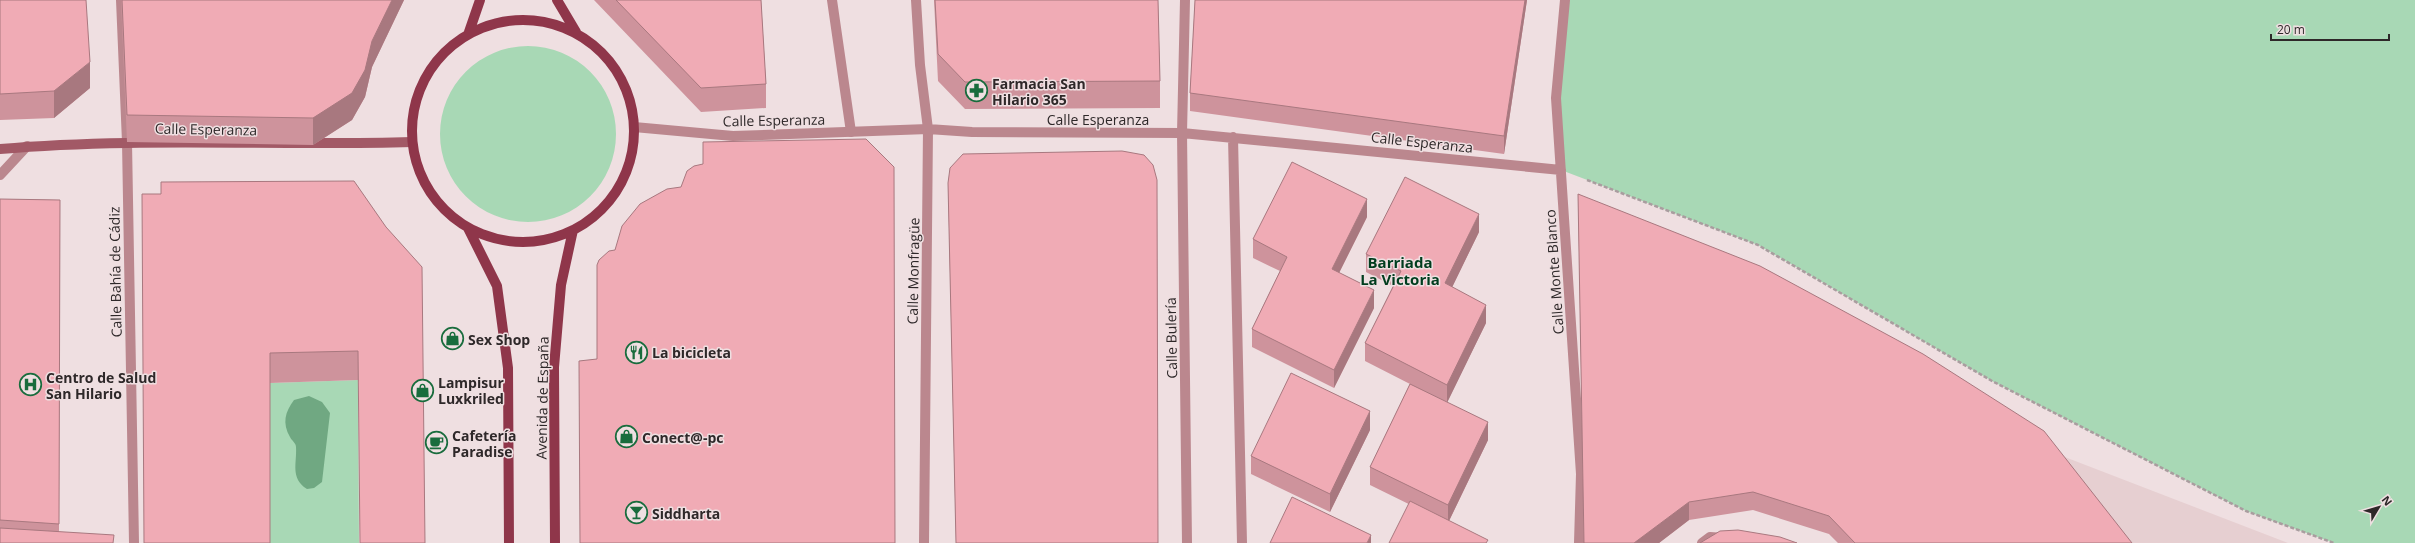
<svg xmlns="http://www.w3.org/2000/svg" width="2415" height="543" font-family="'Open Sans',sans-serif">
<style>
.built{fill:#e6cfd1}
.green{fill:#a8d8b5}
.water{fill:#70a882}
.lines{fill:none;stroke-linecap:round;stroke-linejoin:round}
.path{stroke:#a99d9f;stroke-width:2.5;stroke-dasharray:4 2;stroke-linecap:butt}
.lane{stroke:#bb878e;stroke-width:10}
.street{stroke:#bb878e;stroke-width:10}
.secondary{stroke:#a25966;stroke-width:10}
.primary{stroke:#8f364a;stroke-width:10}
.wall{fill:#ce939c}
.shaded-wall{fill:#a8787f}
.building{fill:#f0abb5;stroke:#a8787f}
.labels{text-anchor:middle;dominant-baseline:central;stroke-width:3;stroke-linejoin:round;paint-order:stroke}
.poi-label{font-size:14px;font-weight:bold;fill:#2e2829;stroke:#efdfe1;text-anchor:start}
.street-label{font-size:14px;fill:#2e2829;stroke:#efdfe1}
.neighbourhood-label{font-size:15px;font-weight:bold;fill:#003d1e;stroke:#efdfe1}
</style>
<rect width="100%" height="100%" fill="#efdfe1"/>
<path class="built" d="M2044,449L2288,543H2118Z"/>
<path class="green" d="M1565,0H2415V543H2334L2246,511L1992,381L1758,245L1561,170L1556,98Z
M440 134a88 88 0 1 1 176 0a88 88 0 1 1-176 0Z
M358,380L359,543H270V383Z"/>
<path class="water" d="M309,396L322,402L330,413L322,482L314,488L307,489C290,478 297,464 296,447C296,443 292,441 290,437C282,423 285,412 294,400Z"/>
<g class="lines">
<path class="path" d="M1587,180L1758,245L1992,381L2246,511L2334,543"/>
<path class="lane" d="M832,0L851,132
M0,175L27,146"/>
<path class="street" d="M121,0L127,142L134,543
M916,0L920,65L928,129L924,543
M1185,0L1182,133L1187,543
M1565,0L1556,98L1581,474L1579,543
M634,127L733,136L928,129L972,132L1182,133L1561,170
M1233,137L1242,543
M1702,543L1710,537L1724,538"/>
<path class="secondary" d="M0,149C137,137 275,146 412,142"/>
<path class="primary" d="M557,0L576,32
M412 131a111 111 0 1 1 222 0a111 111 0 1 1-222 0Z
M469,32L480,0
M468,228L497,286L508,368L509,543
M555,543L554,367L561,285L573,230"/>
</g>
<path class="wall" d="M0,0L90,88L54,118L0,120Z
M121,0H404L372,67L365,97L352,120L313,145L127,142Z
M594,0H761L766,84V108L701,112Z
M934,0H1158L1160,81V108L965,109L938,81Z
M1195,0H1527L1504,154L1190,111V93Z
M354,181L425,543L358,380L270,383L161,194Z
M948,183L1158,543H956Z
M1578,194L2132,543H1838L1829,534L1753,510L1689,520L1659,543H1584Z
M0,199L60,200L59,532L114,543H0Z
M1367,217L1339,273L1374,308L1334,388L1252,347V329L1280,271L1253,258V239Z
M1479,232L1452,287L1486,323L1447,402L1488,440L1449,521L1488,543L1370,485V467L1410,384L1365,361V343L1393,286L1366,272V254Z
M1370,430L1330,512L1251,474V456Z"/>
<path class="shaded-wall" d="M392,0H404L372,67L365,97L352,120L313,145V118L372,41Z
M1525,0H1527L1504,154V136Z
M90,62V88L54,118V91Z
M1367,199V217L1332,287V269Z
M1479,214V232L1445,302V283Z
M1374,290V308L1334,388V370Z
M1486,305V323L1447,403V385Z
M1370,411V430L1330,512V494Z
M1488,422V440L1448,523V505Z
M1689,502V520L1659,543H1634Z
M1371,535V543H1367Z"/>
<path class="building" d="M0,0H86L90,62L54,91L0,94Z
M122,0H392L372,41L365,70L352,93L313,118L127,115Z
M616,0H761L766,84L701,88Z
M935,0H1158L1160,81L965,82L938,54Z
M1195,0H1525L1504,136L1190,93Z
M866,139L894,167L895,543H580L579,361L597,359V265L599,260L609,251L615,250L622,226L640,204L667,189L681,187L687,171L694,166L703,164V142Z
M1122,151L1144,155L1153,165L1157,180L1158,543H956L948,183L950,168L963,154Z
M1292,162L1367,199L1332,269L1374,290L1334,370L1252,329L1287,257L1253,239Z
M1405,177L1479,214L1445,283L1486,305L1447,385L1365,343L1401,271L1366,254Z
M354,181L386,227L422,267L425,543H360L358,351L270,353V543H144L142,194H161V182Z
M1578,194L1760,266L1923,354L2044,431L2132,543H1855L1829,516L1753,492L1689,502L1634,543H1584Z
M0,199L60,200L59,524L0,520Z
M1291,373L1370,411L1330,494L1251,456Z
M1410,384L1488,422L1448,505L1370,467Z
M1292,497L1371,535L1367,543H1270Z
M1410,501L1488,540L1486,543H1389Z
M0,528L114,535L113,543H0Z
M1738,530L1780,537L1797,543H1700L1720,531Z"/>
<defs>
<symbol id="pharmacy-ring" viewBox="-11 -11 22 22"><circle r="9.5" fill="#efdfe1" stroke="#196c3d" stroke-width="1.5"/><path d="M-2-6h4v4h4v4h-4v4h-4v-4h-4v-4h4Z" fill="#196c3d"/></symbol>
<symbol id="shop-ring" viewBox="-11 -11 22 22"><circle r="9.5" fill="#efdfe1" stroke="#196c3d" stroke-width="1.5"/><path d="M-5-2.5h2.3a2.7 3.5 0 0 1 5.4 0H5L5.5 6h-11ZM-1.5-2.5h3a1.5 2.3 0 0 0-3 0Z" fill="#196c3d"/></symbol>
<symbol id="restaurant-ring" viewBox="-11 -11 22 22"><circle r="9.5" fill="#efdfe1" stroke="#196c3d" stroke-width="1.5"/><path d="M-5-6h1v4h1v-4h1v4h1v-4h1v5L-1.5 .5V6h-2V.5L-5-1ZM5-6V6H3V1.5H1.5Q1.5-4 5-6Z" fill="#196c3d"/></symbol>
<symbol id="hospital-ring" viewBox="-11 -11 22 22"><circle r="9.5" fill="#efdfe1" stroke="#196c3d" stroke-width="1.5"/><path d="M-5-5h3v3.5h4V-5h3V5h-3V1.5h-4V5h-3Z" fill="#196c3d"/></symbol>
<symbol id="cafe-ring" viewBox="-11 -11 22 22"><circle r="9.5" fill="#efdfe1" stroke="#196c3d" stroke-width="1.5"/><path d="M-5.5-4.5H6V0H3Q3 3.5 0 3.5H-2.5Q-5.5 3.5-5.5 0ZM3-3.2v2h1.7v-2ZM-6 4.5H4V6H-6Z" fill="#196c3d"/></symbol>
<symbol id="bar-ring" viewBox="-11 -11 22 22"><circle r="9.5" fill="#efdfe1" stroke="#196c3d" stroke-width="1.5"/><path d="M-6-5H6L.8 .8V4.5H3.5V6h-7V4.5H-.8V.8Z" fill="#196c3d"/></symbol>
</defs>
<g fill-rule="evenodd">
<use href="#pharmacy-ring" x="964" y="78" width="25" height="25"/>
<use href="#shop-ring" x="440" y="326" width="25" height="25"/>
<use href="#restaurant-ring" x="624" y="340" width="25" height="25"/>
<use href="#hospital-ring" x="18" y="372" width="25" height="25"/>
<use href="#shop-ring" x="410" y="378" width="25" height="25"/>
<use href="#shop-ring" x="614" y="424" width="25" height="25"/>
<use href="#cafe-ring" x="424" y="430" width="25" height="25"/>
<use href="#bar-ring" x="624" y="500" width="25" height="25"/>
</g>
<g class="labels">
<g class="poi-label">
<text x="992" y="83">Farmacia San<tspan x="992" dy="16">Hilario 365</tspan></text>
<text x="468" y="339">Sex Shop</text>
<text x="652" y="352">La bicicleta</text>
<text x="46" y="377">Centro de Salud<tspan x="46" dy="16">San Hilario</tspan></text>
<text x="438" y="382">Lampisur<tspan x="438" dy="16">Luxkriled</tspan></text>
<text x="452" y="435">Cafetería<tspan x="452" dy="16">Paradise</tspan></text>
<text x="642" y="437">Conect@-pc</text>
<text x="652" y="513">Siddharta</text>
</g>
<g class="street-label">
<text x="1098" y="119">Calle Esperanza</text>
<text transform="translate(774 120) rotate(-1)">Calle Esperanza</text>
<text transform="translate(206 129) rotate(1)">Calle Esperanza</text>
<text transform="translate(1422 142) rotate(6)">Calle Esperanza</text>
<text transform="translate(913 271) rotate(-89)">Calle Monfragüe</text>
<text transform="translate(115 272) rotate(-91)">Calle Bahía de Cádiz</text>
<text transform="translate(1554 272) rotate(-94)">Calle Monte Blanco</text>
<text transform="translate(1171 338) rotate(-91)">Calle Bulería</text>
<text transform="translate(542 398) rotate(-89)">Avenida de España</text>
</g>
<g class="neighbourhood-label">
<text x="1400" y="262">Barriada<tspan x="1400" dy="17">La Victoria</tspan></text>
</g>
</g>
<g transform="translate(2379 507) rotate(52)" stroke="#efdfe1" stroke-width="3" paint-order="stroke">
<path d="M0-3L7 15L0 10L-7 15Z" fill="#2e2829"/>
<text y="-6" font-size="11" font-weight="bold" text-anchor="middle" fill="#2e2829">N</text>
</g>
<path d="M2271 34v6h118v-6" fill="none" stroke="#2e2829" stroke-width="2"/>
<text x="2277" y="34" font-size="12" fill="#2e2829" stroke="#efdfe1" stroke-width="3" paint-order="stroke">20 m</text>
</svg>
